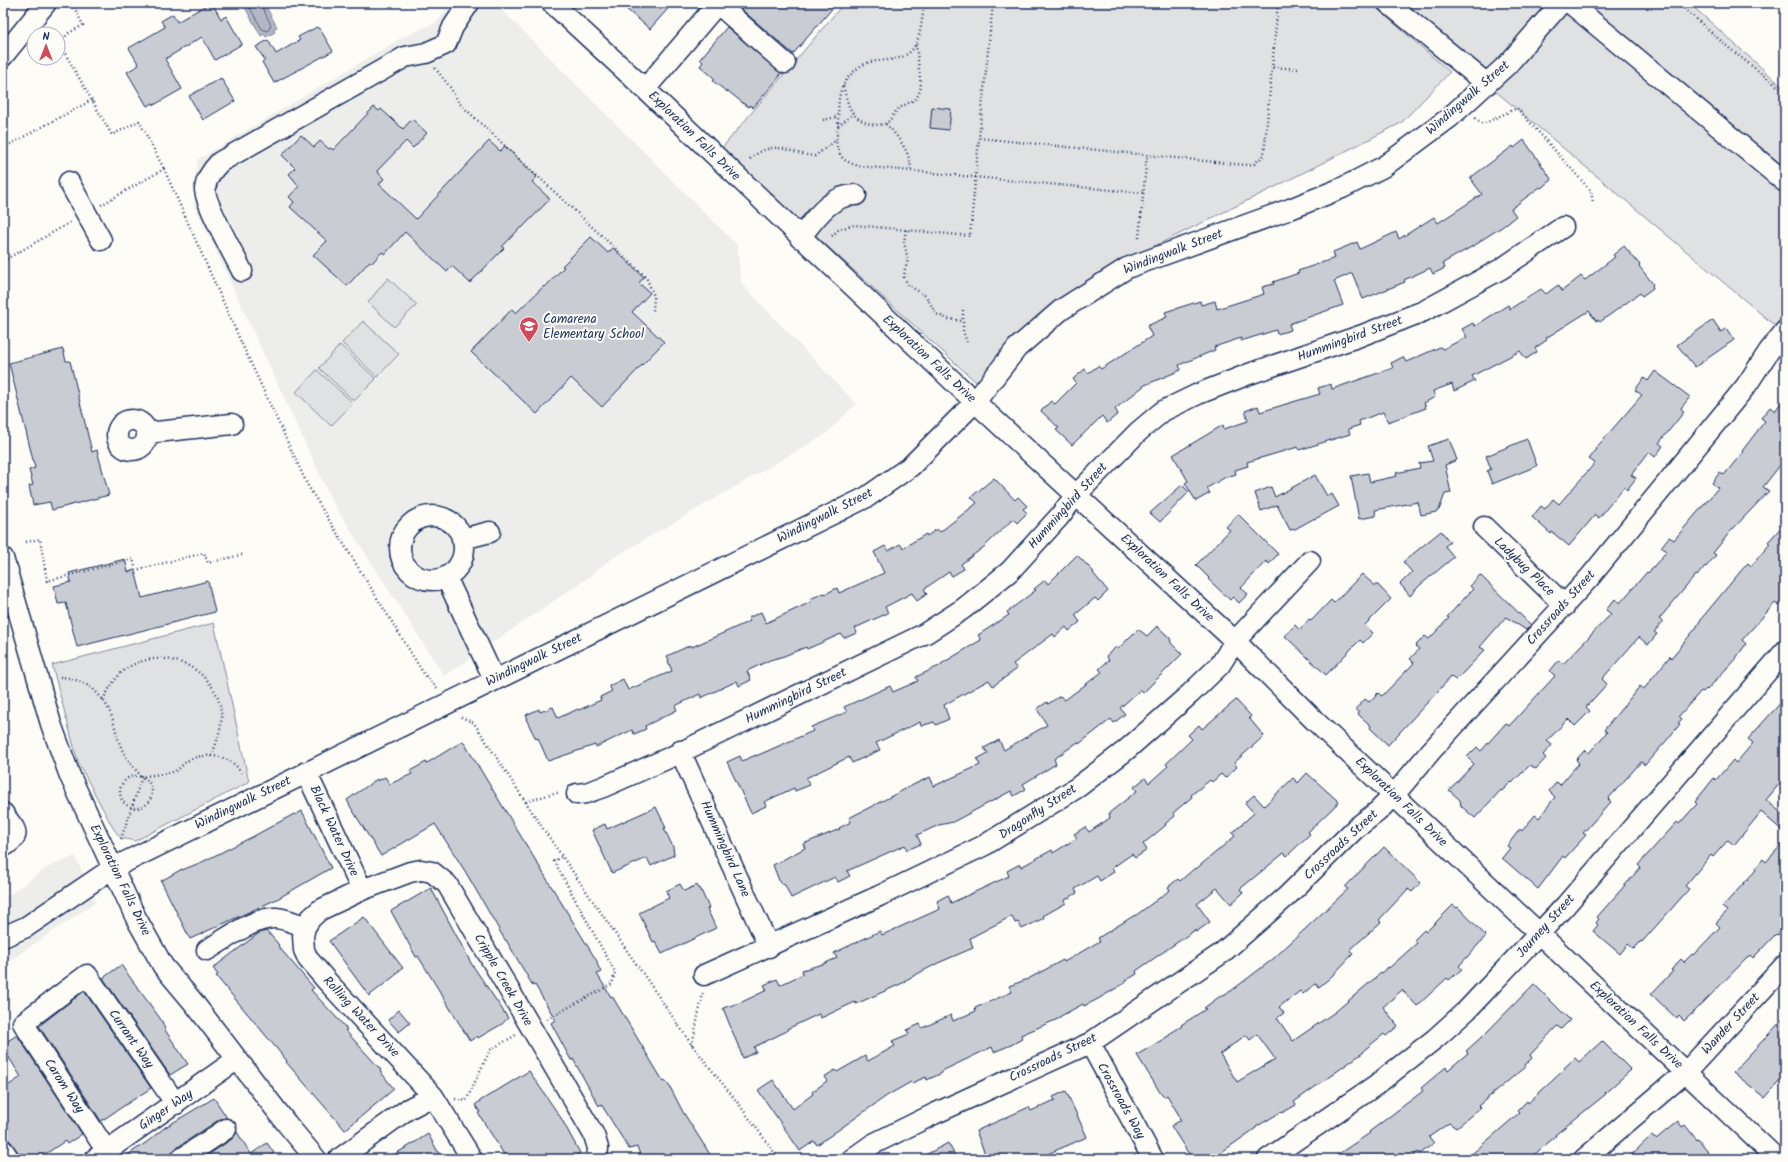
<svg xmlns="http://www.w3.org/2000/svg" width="1788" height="1162" font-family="Kalam,sans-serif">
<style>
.built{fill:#edeeec}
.green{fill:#e0e1e3;stroke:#7e88a0}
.water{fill:#b3b8c5;stroke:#76819c}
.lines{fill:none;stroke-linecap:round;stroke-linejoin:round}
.shore{stroke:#586687;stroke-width:1}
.building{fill:#c9ccd3;stroke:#1b2f5e;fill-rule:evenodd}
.minor-casing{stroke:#1b2f5e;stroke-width:23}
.major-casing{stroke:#1b2f5e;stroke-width:25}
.path{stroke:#1b2f5e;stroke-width:2.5;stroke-dasharray:1 3;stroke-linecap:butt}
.minor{stroke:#fdfcf7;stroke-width:20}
.major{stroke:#fdfcf7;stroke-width:22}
.labels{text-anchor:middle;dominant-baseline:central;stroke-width:4;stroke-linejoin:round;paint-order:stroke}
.street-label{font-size:13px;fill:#1b2f5e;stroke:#fdfcf7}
.poi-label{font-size:13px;fill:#1b2f5e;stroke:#fdfcf7;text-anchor:start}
</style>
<rect width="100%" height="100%" fill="#fdfcf7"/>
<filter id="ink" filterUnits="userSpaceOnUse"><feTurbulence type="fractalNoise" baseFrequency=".025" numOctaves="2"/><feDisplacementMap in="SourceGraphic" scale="8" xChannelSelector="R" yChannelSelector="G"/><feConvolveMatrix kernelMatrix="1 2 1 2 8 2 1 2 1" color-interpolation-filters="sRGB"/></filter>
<g filter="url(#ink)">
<path class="built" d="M451,3H495L737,245L741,283L856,404L826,434L611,559L583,581L444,676L332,501L194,204L197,160L401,38L437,22Z
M75,856L96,902L3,965V899L46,868Z"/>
<path class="green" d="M844,3H1371L1450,72L1401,123L1279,185L1110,268L977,383L721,149Z
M1394,3H1689L1785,89V334L1500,95Z
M388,278L417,305L394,327L368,302Z
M363,321L399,354L377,377L342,343Z
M340,345L376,379L354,401L319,368Z
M317,370L353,403L331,426L296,392Z
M214,623L249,782L135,841L121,838L113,828L78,762L52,665Z"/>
<path class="water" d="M245,3H264L277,27L273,29L275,32L266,37L264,34L261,36L243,4Z"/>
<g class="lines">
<path class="shore" d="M247,3L262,29L268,31L271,25L260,3"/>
</g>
<path class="building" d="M210,3H212L221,19L226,16L242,44L215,60L202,37L165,59L182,89L154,105L153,103L147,106L127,72L139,65L129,48L165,27L161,21L173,14L177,22Z
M619,3H673L650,29Z
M734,3H837L793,54Z
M317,27L319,29H320L333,51L274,83L262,62L265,60L256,47L268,40L276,54L300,40L298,37Z
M727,27L781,73L779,75L780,76L753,108L750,105L749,107L744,104L728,91L727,92L713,81L715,79L700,66L703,62L700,59Z
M221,78L235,101L203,120L189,96Z
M374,107L379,111L381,109L403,129L412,119L427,133L413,148L406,141L377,171L384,179L379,184L416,219L489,141L500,151L505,146L537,177L532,182L550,199L522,228L521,227L502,247L504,248L470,283L452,266L447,272L405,232L385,254L382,252L372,263L370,261L347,286L313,255L327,241L290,207L294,202L289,197L299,186L289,174L295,168L282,155L301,135L314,147L320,141L329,149L331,148L333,150Z
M932,107L951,109L949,130L930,128Z
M1524,140L1552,180L1541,188L1540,187L1511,209L1516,216L1502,227L1480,241V242L1443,263L1445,268L1433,274L1430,268L1404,280L1405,282L1363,299L1352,273L1334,281L1343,305L1289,324L1291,330L1277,334L1276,330L1241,341V338L1214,347L1215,350L1179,365L1181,370L1145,385L1115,409L1118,414L1107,423L1102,416L1072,445L1056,430L1059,428L1041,411L1051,401L1055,404L1076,383L1073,379L1085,369L1088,373L1098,366L1101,369L1152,336L1147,326L1167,317L1165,312L1200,301L1201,305L1215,301L1217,309L1264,294L1262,287L1274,284L1273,282L1299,273L1298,271L1335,258L1333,252L1357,242L1360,249L1396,232L1399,239L1434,217L1438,223L1482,194L1470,178L1513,146L1514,148Z
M591,237L608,253L613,248L644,277L639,283L650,293L632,312L664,342L602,407L571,378L537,414L471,352L512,309L516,313L544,286L545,287L564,267L562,266Z
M1624,246L1640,265L1639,266L1653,284L1652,285L1653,288L1642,296L1640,293L1600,322L1598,320L1596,321L1589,311L1546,338L1547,340L1535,348L1537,352L1526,359L1520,351L1472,376L1475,381L1454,391L1452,384L1433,391L1435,397L1424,403L1426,408L1388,422L1383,412L1359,421L1360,425L1348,429L1350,434L1299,450L1298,447L1247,462L1248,466L1235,470L1236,474L1224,478L1207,488L1210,493L1196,501L1185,483L1188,481L1173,455L1223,425L1224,429L1248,421L1245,411L1258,406L1260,412L1296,401L1320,394L1318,388L1331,384L1332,389L1393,368L1391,363L1403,357L1406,362L1440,347L1443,349L1467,337L1462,329L1473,323L1475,326L1508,305L1510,309L1541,289L1546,294L1558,285L1562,291L1581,276L1585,280L1615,257L1613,255Z
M1713,320L1721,332L1726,328L1734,340L1695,367L1677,345Z
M63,349L66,361H70L92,452L97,450L109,495L52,510L50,502L33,505L29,486L33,485L29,470L35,468L9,363Z
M1655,371L1690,397L1681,408L1684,412L1659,443L1663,446L1655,457L1649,452L1631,475L1636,478L1627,490L1624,487L1599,518L1595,515L1569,546L1552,532L1551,534L1532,517L1541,506L1545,509L1553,499L1559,504L1595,463L1589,459L1597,449L1596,448L1642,395L1635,390L1644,378L1648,381Z
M1785,397V459L1763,487L1769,491L1730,532L1713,553L1716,555L1706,567L1705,566L1697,576L1696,575L1659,619L1663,622L1654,632L1657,634L1648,645L1639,637L1602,679L1607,684L1586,707L1590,711L1575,726L1568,719L1547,741L1552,745L1543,755L1546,758L1536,769L1530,765L1512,783L1511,782L1502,791L1501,790L1475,818L1461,806L1460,800L1449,790L1474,764L1467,757L1477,747L1481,751L1506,723L1509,726L1555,676L1550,671L1559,660L1563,664L1611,614L1606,610L1615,599L1620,603L1647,572L1648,573L1667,551L1661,547L1669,537L1674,540L1718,488L1712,483L1720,472L1724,475L1743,452L1742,451L1765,421L1761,418L1770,407L1775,411Z
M1449,439L1457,460L1445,465L1451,493L1445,494L1439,510L1436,512L1421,515L1418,502L1375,510L1376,516L1359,519L1351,476L1368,473L1370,482L1397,476L1396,473L1420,468L1419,463L1433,461L1428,446Z
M1527,439L1537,466L1492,484L1487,471L1491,469L1486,456Z
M1315,475L1327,496L1332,494L1339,506L1315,519V518L1295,529L1290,530L1277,505L1261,511L1255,493L1271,487L1275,497Z
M994,478L1015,500L1018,497L1027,506L1023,509L1027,513L1017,523L1013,519L984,547L961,564L964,569L952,576L949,572L924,589L927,594L917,601L912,593L885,607L888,613L855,628L857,633L844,638L841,634L807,649L806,647L784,656L770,660L747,671L751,680L739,686L737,681L701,698L700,694L675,706L677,710L645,726L646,729L634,734L632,730L596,747L595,745L548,761L538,738L536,739L526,719H528L526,715L539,709L540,712L553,707L558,718L578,709L579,710L601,700L600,697L612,691L609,686L623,679L628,690L672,671L668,661L669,660L667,656L691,645L692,647L750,621L748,618L761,612L766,623L811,602L810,599L824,593L825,594L837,588L839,593L884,573L874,552L885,546L888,551L900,544L903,548L926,534L927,536L937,529L940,532L977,503L971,497Z
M1182,485L1189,492L1160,522L1150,513Z
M1238,514L1278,554L1269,564L1266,561L1241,588L1248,594L1239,603L1233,597L1230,600L1208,579L1209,578L1196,565L1230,530L1226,527Z
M1785,523V599L1779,606L1775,603L1742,640L1746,644L1736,658L1707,690L1706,689L1703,692L1701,691L1679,716L1682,719L1678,723L1680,724L1667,740L1645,765L1641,762L1608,799L1611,802L1583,833L1586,835L1565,858L1563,856L1538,889L1502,858L1510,848L1507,846L1520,829L1522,831L1535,815L1539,818L1555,797L1549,791L1557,782L1560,785L1578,764L1579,763L1576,760L1585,750L1589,753L1607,732L1604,730L1640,686L1644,689L1670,656L1671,658L1696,628L1701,619L1740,572L1748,563L1751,566L1770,544L1768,542Z
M1441,531L1450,542L1445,546L1454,557L1419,586L1410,596L1400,584L1412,572L1403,562Z
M1077,555L1094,572L1093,573L1108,591L1098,601L1095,598L1075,615L1080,622L1069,631L1066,627L1055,637L1053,634L1013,664L1017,669L993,686L989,680L944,705L949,719L936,725L934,722L921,726L920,722L876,743L880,750L852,763L849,757L806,778L810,785L795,791L794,788L764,802L766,806L751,813L727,762L740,756L742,761L756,755V756L813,731L811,727L847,712L844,707L890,686L893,692L918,681L916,677L941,665V664L981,640L978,635L1009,615L1007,612L1036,590L1034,589L1045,580L1048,584Z
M125,559L128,572L135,570L142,598L208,581L215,612L77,647L66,603L58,604L54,586L71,582L69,573Z
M1362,574L1374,585H1378L1391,599L1365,625L1373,633L1363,643L1360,640L1351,649L1326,675L1285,636L1295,625L1300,630L1309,619L1311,621L1331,600L1334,603Z
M1480,575L1531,625L1526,630L1506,617L1480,647L1485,650L1456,680L1451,677L1388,745L1370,728L1371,726L1358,714L1359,713L1356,709L1365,699L1369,702L1378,693L1382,696L1414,663L1410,659L1419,649L1415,646L1425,636L1429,639L1449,618L1447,617L1473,589L1470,586Z
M1157,626L1170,638L1171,643L1182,654L1143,693L1140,690L1120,708L1125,714L1114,723L1111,719L1079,744L1078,742L1054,759L1056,764L1023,784L1026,789L1014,796L1011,791L953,822L939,825L917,835L921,844L907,850L905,845L847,871L850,876L838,882L835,877L791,898L785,885L780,883L773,865L805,848L803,844L840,829L839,828L851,822L849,818L917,783L930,777L934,786L980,765L977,759L988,753L984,748L999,740L1004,750L1047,725L1037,709L1047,702L1048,704L1060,696L1065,700L1102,672L1099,669L1109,660L1106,656L1116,647L1118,649L1138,629L1147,636Z
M1785,698V777L1766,800L1785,816V833L1761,812L1734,845L1728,840L1713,857L1711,855L1685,886L1689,889L1642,942L1641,941L1634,949L1628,944L1620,954L1593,931L1598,925L1596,923L1599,919L1597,917L1641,867L1638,865L1677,822L1679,824L1697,804L1695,802L1714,778L1716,780L1733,760L1736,763L1753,743L1748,739Z
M1236,700L1251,716L1249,718L1264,736L1234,763L1237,767L1225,778L1221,774L1212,782L1210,780L1191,795L1192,797L1173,813L1175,816L1165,824L1166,825L1143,844L1147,850L1135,858L1132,854L1112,868L1114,872L1100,881L1097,876L1075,889L1077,893L1065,900L1066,903L1043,916L1044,918L1022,929L1018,922L1015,923L1012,916L970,938L973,948L938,963L904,981L905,982L856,1004L855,1002L821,1018L819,1014L787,1029V1031L754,1047L756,1052L743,1058L723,1008L742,1002L767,990L764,985L777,979L780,985L803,974L802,970L823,964L837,958L834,953L880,931L882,935L940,909L937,901L948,895L951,903L1009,876L1007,871L1020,864L1021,867L1052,850L1053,853L1077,838L1074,834L1085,827L1089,832L1110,818L1109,813L1137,791L1134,787L1145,778L1149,783L1168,766L1166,764L1192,739L1188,735L1199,725L1202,729Z
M463,741L598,963L597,964L601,972L597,974L611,997L612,996L663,1081L666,1082L670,1087L683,1112L713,1159H642L637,1147L629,1149L601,1104L599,1106L573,1059L571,1060L551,1023L555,1020V1019L535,985L533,986L506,940H505L465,871L435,824L381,856L350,806L347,800L377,779L378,781L385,777L390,784L412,774L410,771L426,762L427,763Z
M1307,773L1339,802L1308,832L1310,834L1287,856L1284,853L1240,889L1243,893L1231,904L1217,888L1197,904L1210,922L1196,932L1195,930L1136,971L1137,974L1125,981V983L1098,999L1084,1006L1083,1004L1059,1017L1060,1018L1021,1035L1022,1039L1011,1045L994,1052L992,1047L942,1071V1073L927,1080L926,1077L912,1083L911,1082L888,1095L817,1145L814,1141L800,1151L758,1090L773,1080L793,1109L813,1094L812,1092L827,1081L824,1077L835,1070L837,1072L865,1056L868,1061L895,1046L892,1041L909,1034L907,1030L920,1024L922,1028L951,1015L953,1021L976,1011L975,1008L1012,992L1009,986L1028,979L1063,960L1064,962L1100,941L1098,938L1135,915V916L1170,890L1168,887L1178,879L1180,881L1195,868L1196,869L1235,836L1232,833L1254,813L1245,803L1254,795L1264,806L1293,778L1298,783Z
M656,807L666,828H664L673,847L674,855L651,866L647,858L612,873L592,830L605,824L607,829Z
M302,811L331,868L277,899L190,939L161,881L182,869V870L202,862L254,836L294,814L295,815Z
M1785,841V927L1778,935L1776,934L1753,958L1750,955L1695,1011L1684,1021L1679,1016L1677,1019L1651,994L1673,971L1671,970L1681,959L1684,962L1692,954L1693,955L1720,927L1716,923L1727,911L1722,907L1756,870L1755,869L1763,859L1766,862Z
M1384,847L1421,883L1412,892L1408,889L1379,920L1381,922L1350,950L1353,954L1331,977L1319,987L1316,983L1303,994L1300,991L1279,1007L1284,1013L1277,1018L1293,1041L1335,1012L1388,967L1389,968L1417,943L1414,940L1424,930L1426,932L1453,905L1457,908L1458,907L1486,936L1459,966L1462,969L1449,980L1447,978L1417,1006L1402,990L1383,1007L1398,1026L1386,1036L1384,1034L1363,1051L1364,1052L1294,1102L1296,1105L1282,1113L1281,1112L1256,1127V1128L1212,1159H1192L1171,1126L1181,1120L1179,1118L1180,1117L1167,1095L1164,1097L1161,1094L1137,1055L1170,1035L1169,1034L1182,1026L1181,1025L1206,1009L1204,1008L1219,997L1231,991L1273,959L1348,889L1345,887ZM1257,1034L1275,1059L1237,1082L1220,1054L1246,1035L1250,1040Z
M680,884L684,891L697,885L698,888H700L709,908L707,909L716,928L662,954L655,941L653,942L639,913L669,898L666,891Z
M431,888L471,963L508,1018L502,1024L478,1038L477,1036L470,1041L418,956L416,957L391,911Z
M364,917L403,968L396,973L397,974L369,996L329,941Z
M267,931L279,945L278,946L314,988L311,990L347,1029L345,1030L381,1070L380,1071L394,1089L345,1130L286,1062L287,1061L216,976L218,975L213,968L259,933Z
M121,965L162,1021L165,1030L188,1064L170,1075L103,978Z
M1534,984L1570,1020L1561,1029L1557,1026L1530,1055L1532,1058L1525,1065L1526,1066L1478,1106L1480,1108L1456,1128L1449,1123L1429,1137L1434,1143L1420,1154L1418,1152L1409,1159H1331L1370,1133L1369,1132L1423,1091L1421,1088L1446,1067L1448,1070L1468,1053L1466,1051L1485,1034Z
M84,991L151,1088L101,1121L39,1026Z
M399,1010L410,1023L399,1032L388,1020Z
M1785,1017V1075L1765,1098L1733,1072Z
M17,1035L82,1134L67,1144L65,1141L38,1159H23L3,1132V1089L21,1077L3,1048V1044Z
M1602,1041L1631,1070L1605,1093L1606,1094L1555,1135L1556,1136L1529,1159H1466L1519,1113L1517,1111L1527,1101L1528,1103L1565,1069L1564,1068L1575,1058L1579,1062Z
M529,1071L561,1118L580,1153L569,1159H507L478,1113L480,1112L475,1105L480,1101Z
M1066,1091L1087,1137L1036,1159L1034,1154L1022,1159H987L976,1131L1029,1107L1031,1111L1055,1100L1053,1097Z
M214,1098L227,1118L220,1119L175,1149L171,1154L170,1159H121L147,1142L164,1128Z
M1678,1121L1682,1127L1685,1125L1697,1140L1698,1139L1708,1151L1706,1153L1712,1159H1627L1651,1136L1656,1139Z
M237,1132L251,1154L267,1143L274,1153L267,1159H202L232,1139Z
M428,1134L442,1159H386L409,1146Z
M948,1143L957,1159H918Z"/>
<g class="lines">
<defs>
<path id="minor" d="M552,3L645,89L975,402L1235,641L1314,720L1777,1159
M717,3L785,63
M1388,3L1487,84
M1570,3L1785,182
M3,56L46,3
M645,89L718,3
M69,182L101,240
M800,238C814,220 831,194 856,195
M242,271C235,257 204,201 205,189C206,178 213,169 220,162L405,57L426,53L446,44L453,27L469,3
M117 435a15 15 0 1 1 30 0a15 15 0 1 1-30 0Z
M147,433L232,424
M400 548a32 32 0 1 1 64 0a32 32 0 1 1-64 0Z
M1484,527L1565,606
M462,539L490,532
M3,558L51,724L70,776L136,918L163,966L194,1003L287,1124L316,1159
M446,577L494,679
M680,751L769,947
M306,772L362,890
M577,794L586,793L603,787L673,756L926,633L963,609L1010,571L1059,517L1076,495L1138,432L1163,411L1198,394L1249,374L1360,336L1424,311L1501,269L1563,227
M3,813C15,831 24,833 3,847
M3,937L26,927L113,868L867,497L911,466L975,402L1017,348L1061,310L1127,268L1290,209L1342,188L1383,167L1449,118L1508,64L1561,3
M207,950C226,939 254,917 276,918C286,919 296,923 305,927
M704,975L879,896L985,845L1078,787L1125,751L1190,694L1220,665L1235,641L1310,561
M1090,1043L1153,1159
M3,1150L9,1159
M106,1150L23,1023L87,975L176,1104
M95,1159L236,1060
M181,1159L226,1129
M339,1159L408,1109L433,1096
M472,1159L433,1096L326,980L308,959L304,950L303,936L305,927L311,918L320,910L362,890L410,872L421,870L432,872L447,884L594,1135L598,1148L597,1159
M852,1159L873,1144L934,1114L1090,1043L1222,953L1286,897L1356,828L1377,812L1394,795L1431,751L1590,577L1746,386L1769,351L1785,331
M1268,1159L1376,1085L1436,1038L1467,1010L1565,906L1785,651
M1584,1159L1686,1072L1785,965"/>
<path id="major" d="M3,572L7,571"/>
</defs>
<use href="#minor" class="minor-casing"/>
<use href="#major" class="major-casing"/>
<path class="path" d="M925,3C921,18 922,41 910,52C895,65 872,56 858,68C835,87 839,101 838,126C837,138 834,144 841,156C845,162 853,164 859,166L1143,193
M993,3L979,138L1245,165L1254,164L1264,155L1278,3
M1678,3L1729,48L1785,92
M74,7L83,25L69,33L63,39V50L112,135L139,121L164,169
M1273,67L1298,69
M435,68L450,87L459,103L646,277L654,296L653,312
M843,86C849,106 849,118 871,124C875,125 883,125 886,123C892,120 894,112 898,109C904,105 911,102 917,98L921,87L916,44
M1475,118L1483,124L1517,108L1591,191L1593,203
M823,120L837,117
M886,124C898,136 911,153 911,171
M838,126L853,114
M3,148L92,100
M750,159C776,137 786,154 815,156L835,141
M101,205L164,169L241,342L308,486L424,674L437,688
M906,230L904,242L908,260L905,269L904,277L908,285L926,296L936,314L948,319L962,321
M832,236L839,229L854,225L970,236L979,138
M1139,238L1147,155
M3,261L71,222
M963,310V331L967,342
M26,542L40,539L47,581L133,559L136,570L204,553L208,563L245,554
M60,677C83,678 101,692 110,712C115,723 116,736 121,747C126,759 134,768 142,777C153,774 165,775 175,771C180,769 183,764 187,761C200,753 222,754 234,764C237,766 239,770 241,773
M103,700C110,687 116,675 129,667C165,645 216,669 221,711C223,727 217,741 212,755
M461,717L474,723L544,830L692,1045L741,1107L779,1159
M120 792a16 16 0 1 1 32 0a16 16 0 1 1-32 0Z
M526,802L554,793H560
M121,839L142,777
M547,1019L612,984L615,972L554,861L563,856
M692,1045L703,993
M455,1099L466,1101L490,1050L516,1035"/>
<use href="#minor" class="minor"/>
<use href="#major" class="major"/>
</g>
</g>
<defs>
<symbol id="school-pin" viewBox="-11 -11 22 30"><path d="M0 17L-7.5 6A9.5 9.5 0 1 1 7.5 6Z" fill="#d1495b" stroke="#fdfcf7"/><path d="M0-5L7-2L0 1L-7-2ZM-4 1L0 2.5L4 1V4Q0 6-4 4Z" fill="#fff"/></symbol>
</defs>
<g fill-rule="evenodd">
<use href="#school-pin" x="518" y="315" width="22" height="30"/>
</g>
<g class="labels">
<g class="street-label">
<text transform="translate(1468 98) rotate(-41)">Windingwalk Street</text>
<text transform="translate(694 136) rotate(44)">Exploration Falls Drive</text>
<text transform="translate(1173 252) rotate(-21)">Windingwalk Street</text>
<text transform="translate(1350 339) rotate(-20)">Hummingbird Street</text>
<text transform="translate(929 359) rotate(43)">Exploration Falls Drive</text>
<text transform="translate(1068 506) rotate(-48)">Hummingbird Street</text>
<text transform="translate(825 516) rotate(-27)">Windingwalk Street</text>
<text transform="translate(1524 567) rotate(44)">Ladybug Place</text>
<text transform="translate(1167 578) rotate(43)">Exploration Falls Drive</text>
<text transform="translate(1561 608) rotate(-48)">Crossroads Street</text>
<text transform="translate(534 660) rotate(-26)">Windingwalk Street</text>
<text transform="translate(796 696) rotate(-26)">Hummingbird Street</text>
<text transform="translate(1401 802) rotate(44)">Exploration Falls Drive</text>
<text transform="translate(243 803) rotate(-26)">Windingwalk Street</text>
<text transform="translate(1038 812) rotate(-33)">Dragonfly Street</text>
<text transform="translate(334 831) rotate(65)">Black Water Drive</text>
<text transform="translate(1341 845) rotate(-43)">Crossroads Street</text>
<text transform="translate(725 849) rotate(66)">Hummingbird Lane</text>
<text transform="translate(120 880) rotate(64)">Exploration Falls Drive</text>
<text transform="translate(1546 926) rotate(-48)">Journey Street</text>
<text transform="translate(503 980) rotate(60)">Cripple Creek Drive</text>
<text transform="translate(361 1017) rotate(47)">Rolling Water Drive</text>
<text transform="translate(1731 1024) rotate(-47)">Wander Street</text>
<text transform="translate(1636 1025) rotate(43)">Exploration Falls Drive</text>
<text transform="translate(131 1039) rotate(55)">Currant Way</text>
<text transform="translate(1053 1058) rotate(-26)">Crossroads Street</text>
<text transform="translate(64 1086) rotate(57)">Carom Way</text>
<text transform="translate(1121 1101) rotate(61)">Crossroads Way</text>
<text transform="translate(166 1110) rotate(-34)">Ginger Way</text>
</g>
<g class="poi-label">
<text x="543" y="319">Camarena<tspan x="543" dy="15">Elementary School</tspan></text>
</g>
</g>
<rect width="1788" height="1162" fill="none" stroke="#fdfcf7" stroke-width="16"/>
<rect x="8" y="8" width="1772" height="1146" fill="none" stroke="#1b2f5e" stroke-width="1.5" filter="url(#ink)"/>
<g transform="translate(46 46)"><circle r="19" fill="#fdfcf7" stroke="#a3aaba"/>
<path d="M0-3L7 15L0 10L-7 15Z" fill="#d1495b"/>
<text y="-6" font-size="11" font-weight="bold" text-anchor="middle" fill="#1b2f5e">N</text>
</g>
</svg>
